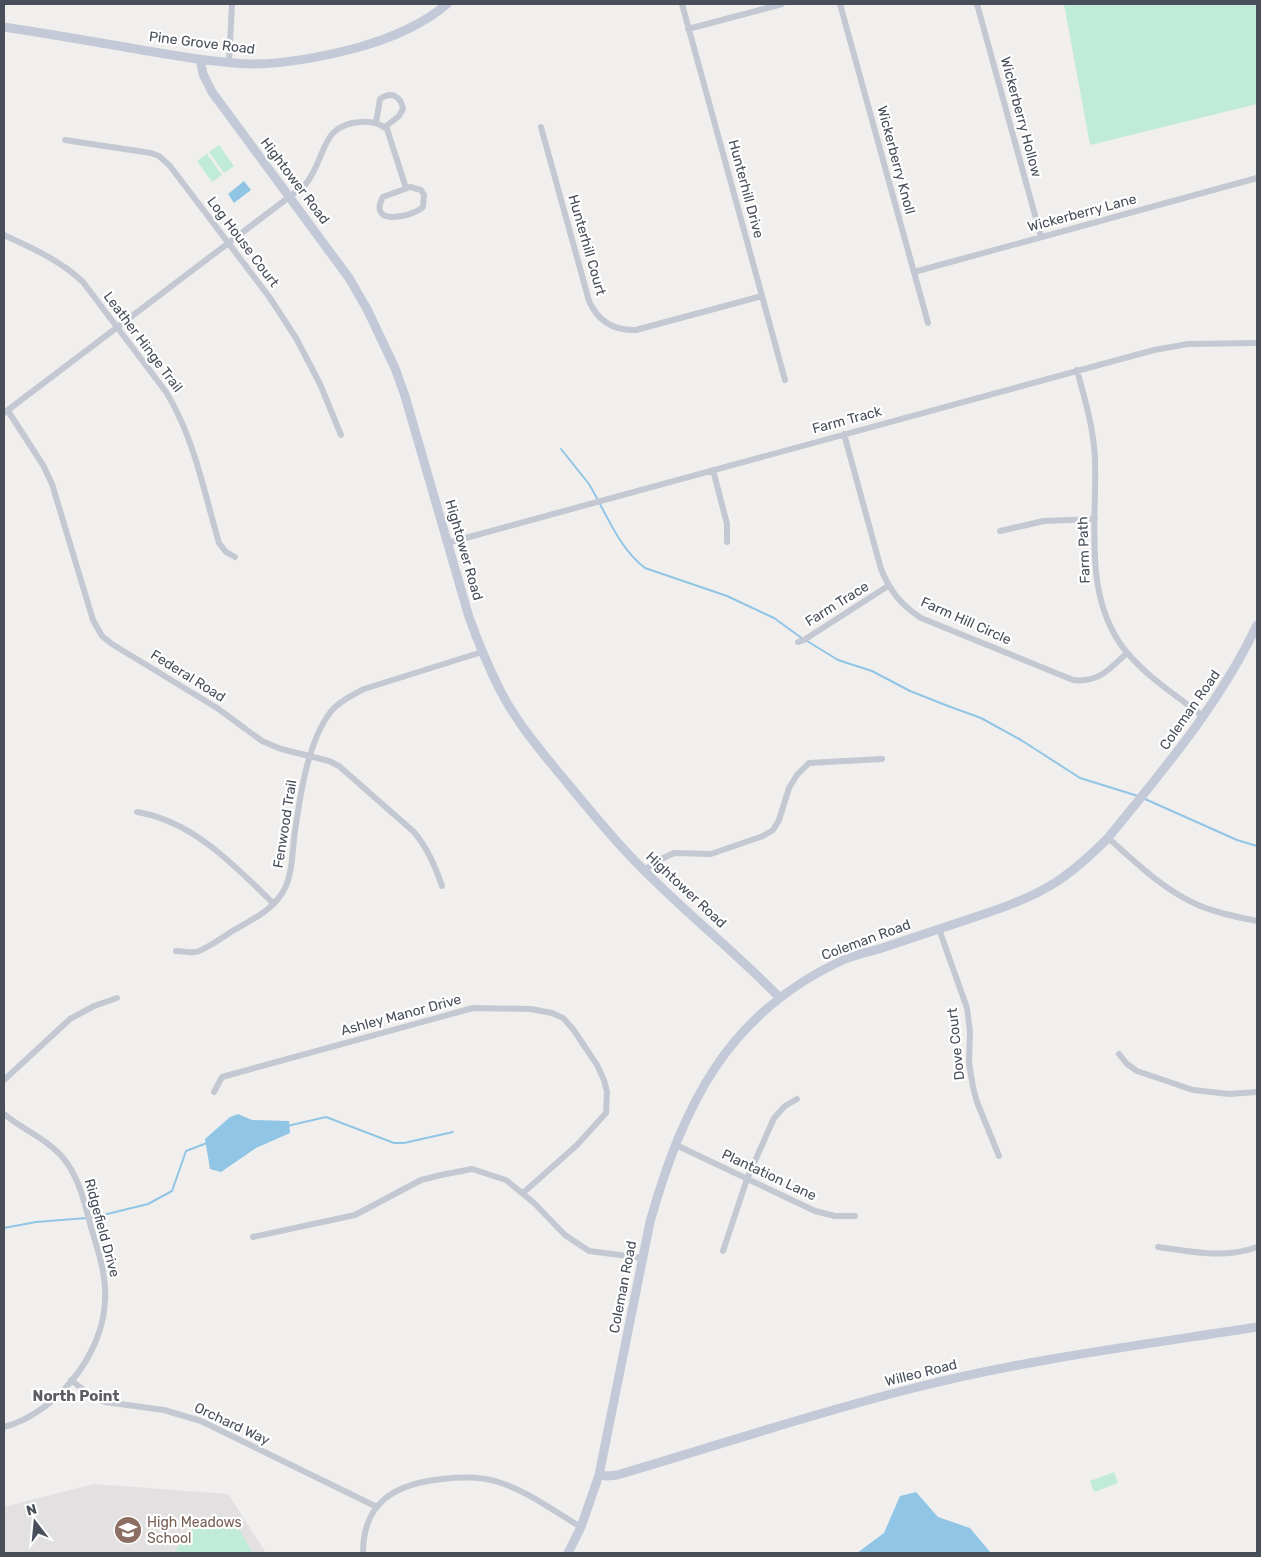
<svg xmlns="http://www.w3.org/2000/svg" width="1261" height="1557" font-family="Rubik,sans-serif">
<style>
.education{fill:#e2e0e0}
.green{fill:#c0ebd8}
.water{fill:#91c5e5}
.lines{fill:none;stroke-linecap:round;stroke-linejoin:round}
.stream{stroke:#91c5e5;stroke-width:2}
.street{stroke:#c3c8d2;stroke-width:6}
.secondary{stroke:#c3c9d6;stroke-width:9}
.labels{text-anchor:middle;dominant-baseline:central;stroke-width:4.5;stroke-linejoin:round;paint-order:stroke}
.street-label{font-size:14px;fill:#484f5a;stroke:#fff}
.education-label{font-size:14px;fill:#785e54;stroke:#fff;text-anchor:start}
.neighbourhood-label{font-size:15px;font-weight:bold;fill:#5c5e63;stroke:#fff}
</style>
<rect width="100%" height="100%" fill="#f1efee"/>
<path class="education" d="M94,1484L228,1494L266,1553H4V1507Z"/>
<path class="green" d="M1064,4H1257V104L1090,145Z
M219,145L234,166L224,173L209,152Z
M207,154L222,175L212,182L197,161Z
M1114,1472L1118,1483L1094,1492L1090,1481Z
M219,1516L233,1519L253,1553H174L195,1521Z"/>
<path class="water" d="M244,181L251,190L234,203L228,194Z
M238,1114L252,1120L289,1121L290,1133L256,1148L221,1172L210,1169L205,1139L230,1117Z
M916,1492L938,1517L970,1528L991,1553H857L884,1533L900,1496Z"/>
<g class="lines">
<path class="stream" d="M561,449L589,484L598,500
M600,504C612,527 624,552 645,568L727,596L774,618L803,639
M807,641L838,660L872,671L910,691L948,706L981,718L1021,740L1080,778L1138,796
M1145,799L1237,840L1257,846
M287,1126L326,1117L394,1143H404L453,1132
M91,1218L148,1204L172,1191L186,1151L207,1143
M4,1228L36,1222L87,1218"/>
<path class="street" d="M682,4L785,380
M840,4L928,323
M977,4L1041,237
M688,29L782,4
M229,62L232,4
M376,123L380,99C391,91 401,96 403,109L399,116L385,127
M541,127L589,301C598,321 613,331 636,330L762,296
M65,140L151,153L159,156L170,166L270,298L296,338L320,384L341,435
M410,187L421,190L424,195L423,207C411,218 367,226 383,197Z
M4,235C32,248 60,260 83,282L166,392C194,437 204,492 219,543L226,552L235,557
M914,272L1257,178
M1077,370C1085,400 1094,429 1095,460C1097,520 1084,589 1119,642C1140,673 1175,694 1204,717
M8,411L43,465L52,484L93,620L102,636L112,644L217,708L262,741L281,749L329,761L339,766L414,832C428,849 435,866 442,886
M4,413L305,185C327,159 319,124 361,122C371,121 379,123 387,129L406,188
M844,434L881,569C890,591 901,605 921,618L1073,680C1099,683 1109,669 1127,653
M713,470L727,524V542
M1000,531L1044,521L1095,519
M447,543L1154,350L1188,344L1257,343
M798,642L804,640L888,586
M137,812C193,821 235,866 274,904
M1108,838C1136,862 1163,890 1198,905C1217,913 1237,917 1257,921
M644,870L661,859L674,853L711,854L763,836L773,830L779,820L789,788L797,775L809,763L882,759
M939,929L967,1008L970,1032L969,1063L973,1087L977,1102L999,1156
M176,951C182,951 189,953 195,952C202,952 226,935 234,930C253,919 273,910 284,890C292,875 292,856 294,839C299,801 308,734 335,707C344,699 354,694 364,689L482,652
M1119,1054L1127,1064L1137,1071L1193,1090L1229,1094L1257,1092
M4,1080L70,1019L94,1006L117,998
M214,1092L222,1077L473,1008L531,1009L552,1013L563,1018L573,1029L597,1065L604,1080L607,1092L606,1113L577,1145L523,1193
M4,1114C24,1131 51,1140 67,1163C80,1182 85,1204 91,1227C98,1251 107,1276 105,1301C103,1355 56,1413 4,1427
M676,1145L815,1211L835,1216H855
M253,1237L355,1215L421,1180L441,1175L472,1169L506,1180L534,1203L565,1235L589,1251L643,1258
M1158,1247C1192,1252 1225,1259 1257,1247
M723,1251L747,1179L774,1118L785,1106L797,1099
M71,1380L89,1394L105,1402L164,1410L201,1421L377,1507
M363,1553C363,1502 395,1484 442,1479C460,1477 480,1476 498,1482C528,1491 555,1512 581,1527"/>
<path class="secondary" d="M4,27C50,34 96,42 142,50C178,56 215,63 251,64C287,64 322,57 356,48C389,39 421,26 447,4
M200,59L203,74L212,92L349,278L367,309L395,368L405,396L469,617C478,642 488,666 500,690C518,725 544,755 569,785C597,819 625,853 657,883C697,922 740,957 779,997
M599,1475L607,1476L617,1475C716,1446 814,1413 914,1388C1027,1359 1143,1345 1257,1327
M568,1553L581,1527L599,1475L650,1222C683,1106 727,1013 843,960C854,955 867,952 879,949C903,941 927,933 951,925C986,913 1022,903 1053,884C1074,871 1091,855 1108,838C1163,770 1219,705 1257,625"/>
</g>
<defs>
<symbol id="school-disc" viewBox="-11 -11 22 22"><circle r="9.5" fill="#8d6e63" stroke="#fff"/><path d="M0-5L7-2L0 1L-7-2ZM-4 1L0 2.5L4 1V4Q0 6-4 4Z" fill="#fff"/></symbol>
</defs>
<g fill-rule="evenodd">
<use href="#school-disc" x="112" y="1514" width="32" height="32"/>
</g>
<g class="labels">
<g class="street-label">
<text transform="translate(202 43) rotate(7)">Pine Grove Road</text>
<text transform="translate(1021 117) rotate(75)">Wickerberry Hollow</text>
<text transform="translate(896 160) rotate(75)">Wickerberry Knoll</text>
<text transform="translate(295 181) rotate(53)">Hightower Road</text>
<text transform="translate(746 189) rotate(75)">Hunterhill Drive</text>
<text transform="translate(1082 213) rotate(-15)">Wickerberry Lane</text>
<text transform="translate(243 242) rotate(53)">Log House Court</text>
<text transform="translate(587 245) rotate(74)">Hunterhill Court</text>
<text transform="translate(143 342) rotate(53)">Leather Hinge Trail</text>
<text transform="translate(847 420) rotate(-15)">Farm Track</text>
<text transform="translate(464 550) rotate(74)">Hightower Road</text>
<text transform="translate(1084 550) rotate(-92)">Farm Path</text>
<text transform="translate(837 604) rotate(-32)">Farm Trace</text>
<text transform="translate(966 621) rotate(24)">Farm Hill Circle</text>
<text transform="translate(188 676) rotate(32)">Federal Road</text>
<text transform="translate(1190 710) rotate(-55)">Coleman Road</text>
<text transform="translate(285 824) rotate(-81)">Fenwood Trail</text>
<text transform="translate(686 890) rotate(43)">Hightower Road</text>
<text transform="translate(866 940) rotate(-20)">Coleman Road</text>
<text transform="translate(401 1015) rotate(-15)">Ashley Manor Drive</text>
<text transform="translate(956 1044) rotate(-96)">Dove Court</text>
<text transform="translate(769 1175) rotate(25)">Plantation Lane</text>
<text transform="translate(102 1228) rotate(75)">Ridgefield Drive</text>
<text transform="translate(623 1287) rotate(-79)">Coleman Road</text>
<text transform="translate(921 1373) rotate(-14)">Willeo Road</text>
<text transform="translate(232 1424) rotate(25)">Orchard Way</text>
</g>
<g class="education-label">
<text x="147" y="1522">High Meadows<tspan x="147" dy="16">School</tspan></text>
</g>
<g class="neighbourhood-label">
<text x="76" y="1396">North Point</text>
</g>
</g>
<rect width="1261" height="1557" fill="none" stroke="#484f5a" stroke-width="10"/>
<g transform="translate(35 1522) rotate(344)" stroke="#ffffff" stroke-width="4" paint-order="stroke">
<path d="M0-4L9 19L0 12L-9 19Z" fill="#484f5a"/>
<text y="-8" font-size="14" font-weight="bold" text-anchor="middle" fill="#484f5a">N</text>
</g>
</svg>
